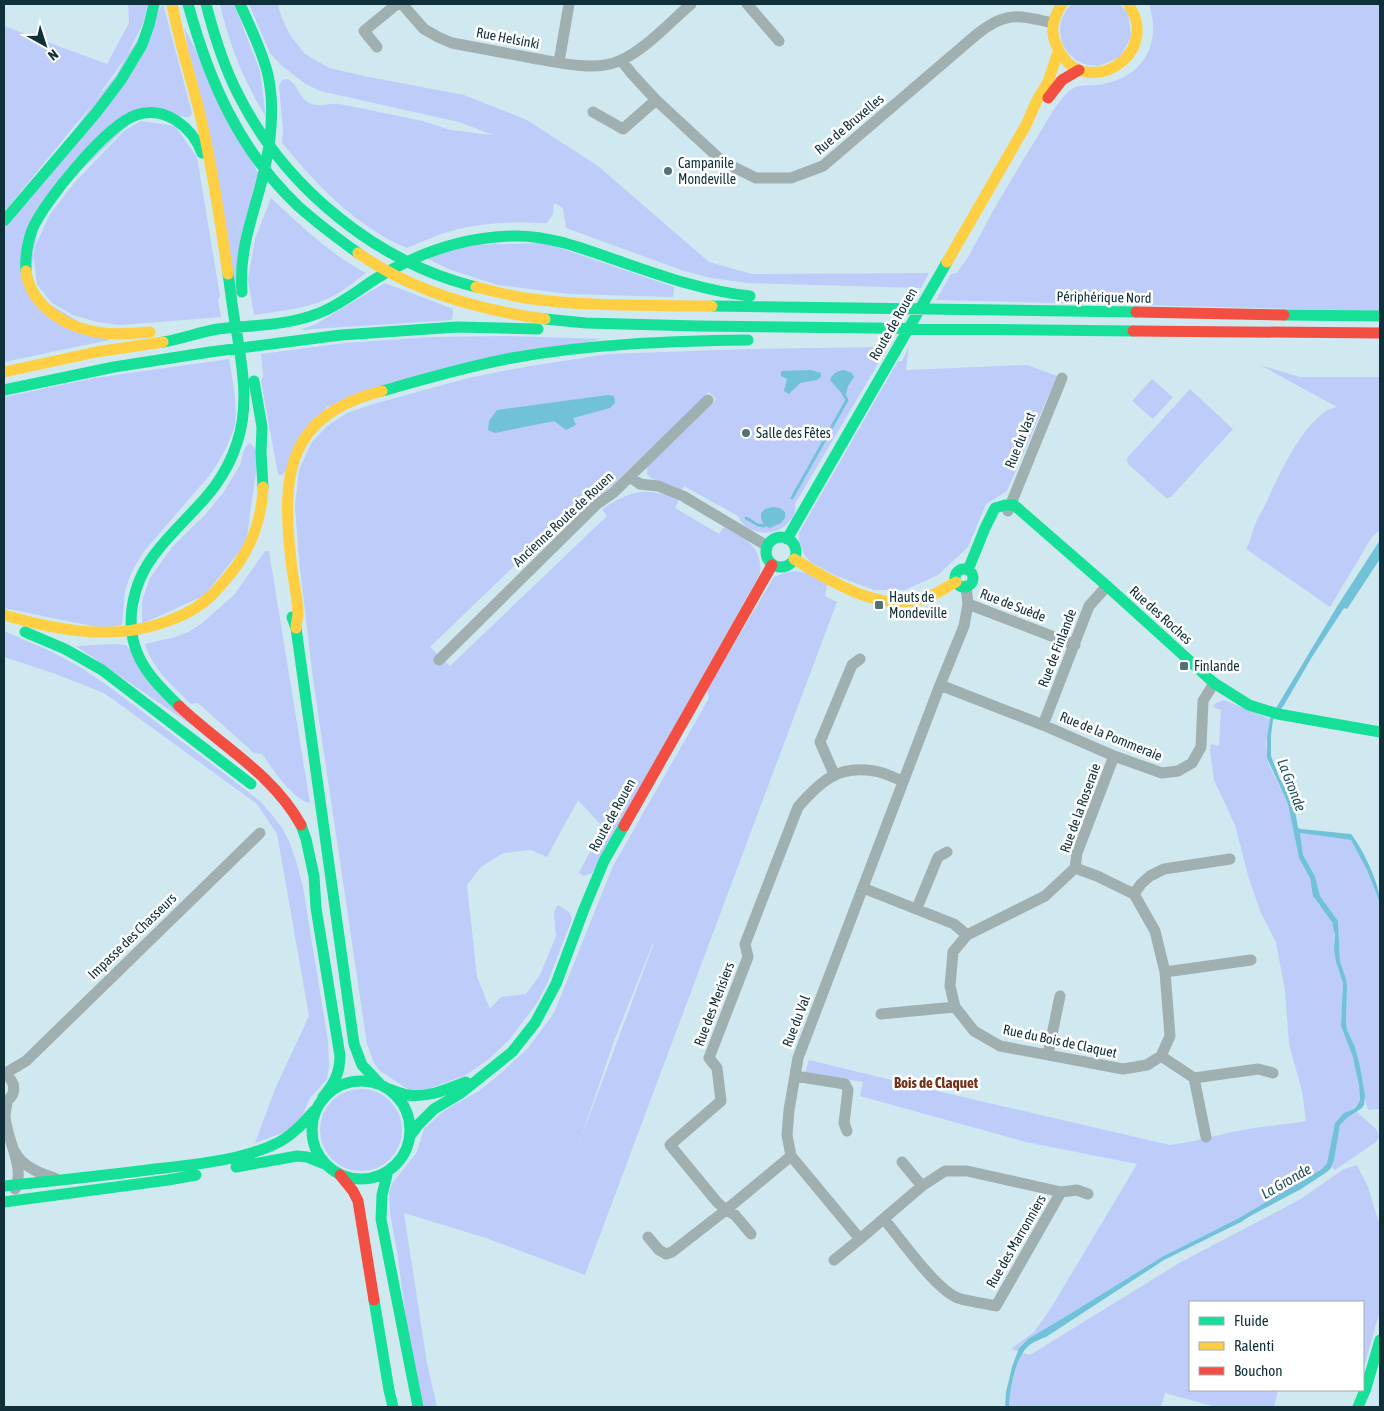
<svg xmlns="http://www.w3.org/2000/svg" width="1384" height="1411" font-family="'Asap Condensed',sans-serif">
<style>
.green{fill:#bdccf8;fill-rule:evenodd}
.water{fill:#71c2d9}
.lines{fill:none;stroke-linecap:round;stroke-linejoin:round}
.stream{stroke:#71c2d9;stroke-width:3}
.street{stroke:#a0afaf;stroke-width:11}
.fast{stroke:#16e098;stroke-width:11}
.slow{stroke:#ffcf43;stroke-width:11}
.jam{stroke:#f24e42;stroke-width:11}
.poi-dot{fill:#537179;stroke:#fff;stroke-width:2}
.labels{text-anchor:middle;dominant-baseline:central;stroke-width:5;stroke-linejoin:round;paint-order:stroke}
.street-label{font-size:14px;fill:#103039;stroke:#fff}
.poi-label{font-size:14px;fill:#103039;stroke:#fff;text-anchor:start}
.water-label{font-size:15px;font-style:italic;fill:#265360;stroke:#fff}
.neighbourhood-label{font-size:15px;font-weight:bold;fill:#74311a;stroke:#fff}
</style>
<rect width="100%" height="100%" fill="#d0e9f1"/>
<path class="green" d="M128,4H148L143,24L117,74L4,212V26L107,64L129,23Z
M163,4L192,113L190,117H185L145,109L41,209L28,291L109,340L4,362V230Z
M220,4H234L260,71L266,117C244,82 229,44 220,4Z
M249,4H278L281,16L290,35L305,54L329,68L369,77L464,95L527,120L598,166L709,262L752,274L929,273L921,288L748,283L711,278L684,271L566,228L563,208L554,203L553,214L547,223C517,222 487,222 458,229C440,234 423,241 407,248C355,226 317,185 282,143L283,131L279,86L282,80L288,79C301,87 298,102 316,105C323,106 332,103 340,104L423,121L450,130L493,135L459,122L320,91L304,83L281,65L270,53Z
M1072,4H1120L1128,13L1131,37L1120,57L1099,66L1087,65L1076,60L1068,53L1062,43L1060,31L1061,20L1067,9Z
M1150,4H1380V311L936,300L951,274L957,273C962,265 969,257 973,248C980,236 986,223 993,211C1007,187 1021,163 1036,139C1046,123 1055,105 1068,92C1076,84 1086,86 1096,85C1129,82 1154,61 1153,26C1153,19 1150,11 1150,4Z
M184,27L258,173L236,299Z
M141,121L175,126L197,157L220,296L218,300L221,317L121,325L97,322L73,315L52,303L37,285L33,251L50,214L74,183L125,130Z
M271,198C300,225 330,254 366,273C354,282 341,293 327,299C304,309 279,311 254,315L248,279L255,239Z
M545,243L674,287L673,297L568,294L498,285L451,270L428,259L468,245Z
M385,283L453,309L452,320L299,330L314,325Z
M504,336L602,339L327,407L283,474L280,475L278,474L261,381L263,376L261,354L344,343L431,337Z
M886,347L878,359L879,362L795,504C795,506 796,509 795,512C795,515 792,519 789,522C775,538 746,536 738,516L684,486L682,490L651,478L647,474V468L650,463L716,399L709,392L607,490L594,499L589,494L430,647L450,666L607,516L602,509C631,490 647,486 679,500L675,508L719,534L724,527C745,539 763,546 760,574L592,873L584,876L579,873L603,827L578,800L547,857L531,850L503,853L481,867L467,885L477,977L490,1009L501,997L526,994L540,975L556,936L554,912L558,905L569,912L572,919L547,984L537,1003L509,1040L489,1059L466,1075L428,1089L409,1090L380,1071L374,1063L367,1044L313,679L299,560L295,506L299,470L312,442L327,426L347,413L370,405L468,378L530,366L609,354L747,349Z
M909,347L906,370L1027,365L1057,376L1007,491L986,504L968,547L938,575L905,590H874L837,576L810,562L804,554L799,540V533L898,361H902Z
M229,359C232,377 239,410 234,428C230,442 218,464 209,476L145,550L136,564L130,576L125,591L122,625L102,628L4,608V397L95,378Z
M1260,365L1300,377H1380V530L1372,537L1330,607L1246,549C1251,541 1251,535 1254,527C1257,519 1262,511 1266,503C1280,473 1299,430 1326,411C1329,408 1333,409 1337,407Z
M1152,379L1173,397L1153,419L1132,401Z
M1190,389L1233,429L1171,497L1166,498L1128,464L1127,458Z
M250,443L256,450L257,465L246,543L205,595L142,624V601L150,578L172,547L205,515L223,493L240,465L245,447Z
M265,551H269L310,803C293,800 272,768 262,754L254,753L198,703L191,704C174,687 152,669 145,644L175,637L188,632L201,624L234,595Z
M795,571L807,573L827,585L825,596L837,602L585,1275L486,1238L404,1213L427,1363L437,1407H421L410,1349L397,1251L390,1213L389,1192L393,1182L417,1152L424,1129L445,1110L479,1091L501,1073L528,1048L554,1013L613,866L709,698L707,689L774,577L784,573ZM653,943H654L577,1149L614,1041Z
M4,631L52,652L80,667L111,688L229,777L261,802L274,817L283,829L290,844L296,861L303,887L328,1041L329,1066L327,1079L310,1098L301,1119L287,1131L255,1143L275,1089L309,1016L277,834L257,804L104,693L53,673L4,657Z
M114,644L126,645L193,726L76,646Z
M1224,700L1270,719L1266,743L1268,763L1288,804L1299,858L1310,878L1315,900L1329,917L1334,927L1336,962L1343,983L1341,1026L1351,1050L1356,1068L1360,1096L1358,1104L1354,1107L1355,1108L1354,1109L1335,1123L1327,1163L1322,1169L1239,1218L1209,1233L1149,1265L1073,1312L1028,1339L1020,1346L1018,1351L1011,1349L1034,1332L1051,1308L1137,1164L1026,1142L860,1096L863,1082L805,1073L809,1060L937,1091L1170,1145C1192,1142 1211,1137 1232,1132C1256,1127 1282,1125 1306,1121L1302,1091L1289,1044L1285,991L1276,942L1261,913L1249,879L1235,825L1214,780L1210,750L1211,744L1219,746L1221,710L1213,707L1216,703Z
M1301,833L1351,840L1367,870L1380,903V1109L1368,1110L1365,1100L1360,1066L1355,1047L1347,1030L1346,1021L1347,986L1346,979L1340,961L1338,921L1320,896L1315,876L1303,855L1300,834Z
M320 1130a41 41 0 1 1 82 0a41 41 0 1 1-82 0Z
M1357,1112L1377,1130L1379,1136L1376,1142L1335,1170L1332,1167L1340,1125L1347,1118Z
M1357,1165L1368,1187L1380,1226V1310L1363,1371V1302H1190V1390H1278L1274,1407H1216L1165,1393L1161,1407H1009C1010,1389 1014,1370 1022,1353L1030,1355L1181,1262L1299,1200L1344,1169Z"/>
<path class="water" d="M811,370L821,373V377L817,380L800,383L789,394L784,391L787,379L781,376V371Z
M844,370L852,373L854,377L848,386L846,394L843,395L830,380C833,373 837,371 844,370Z
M608,395L614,396L615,403L610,408L573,418L576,425L566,430L554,421L495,433L488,430L489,421L497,410Z
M773,507L780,508L785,512V518L781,523L770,528C762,525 761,521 761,513L765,509Z
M1380,540V559L1347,609L1344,608L1312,657L1284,705L1273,720L1271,735V756L1280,779L1294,804L1298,828L1301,829L1351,834C1363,849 1380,884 1380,903L1367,870L1351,840L1301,833L1300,834L1303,855L1315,876L1320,896L1338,921L1340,961L1346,979L1347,986L1346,1021L1347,1030L1355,1047L1360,1066L1365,1096L1364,1105L1362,1108L1347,1118L1340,1125L1334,1160L1331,1168L1327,1172L1301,1189L1252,1215L1241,1222L1164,1260L1046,1337C1041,1339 1035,1341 1031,1344C1015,1355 1010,1389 1009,1407H1005L1006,1392L1012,1367L1019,1348L1028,1339L1073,1312L1162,1257L1239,1218L1322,1169L1327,1163L1335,1123L1344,1113L1354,1109L1358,1104L1360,1099L1359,1086L1353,1057L1341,1026L1343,983L1336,962L1334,950L1335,935L1332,922L1313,896L1310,878L1299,858L1288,804L1267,758V737L1270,719L1273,713L1338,605Z"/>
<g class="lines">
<path class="stream" d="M792,498L847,400L844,395
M746,518L758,525L764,526"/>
<path class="street" d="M402,4L424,29L438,37L452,43C479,48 505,53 532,58C557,62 595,72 619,61C644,51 670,22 691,4
M747,4L779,41
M377,47L364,31L397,4
M621,60L632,74L656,100L723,162L756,178H791L823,166L976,35C1005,11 1018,15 1053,23
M559,62L569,4
M593,112L623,129L656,100
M630,477L640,484L658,486L683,496L767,546
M1008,511L1062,378
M966,586L968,604L964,626L940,685L798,1058L789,1110L787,1135L791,1156L860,1239L922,1186L945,1171H967L1061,1192L1077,1190L1088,1194
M968,604L1075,645
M439,660L597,504L613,493L708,400
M940,685L1043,725L1114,756L1162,773L1178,771L1192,763L1201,747L1203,701L1214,683
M1043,725L1089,606L1107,586
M834,774L820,742L852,665L860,659
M863,888L954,924L967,935L1045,896L1075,868L1077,853L1114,756
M1134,894L1141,884L1150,876L1164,869L1230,859
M917,908L938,857L947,852
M967,935L953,952L950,986L955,1007L974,1031L1000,1046L1123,1069L1147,1065L1161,1056L1170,1036L1165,972L1155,931L1134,894L1097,876L1075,868
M1165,972L1251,960
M881,1014L955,1007
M1048,1054L1060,996
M1161,1056L1194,1078L1258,1069L1273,1073
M4,1074L26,1061L260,833
M4,1074C17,1081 17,1096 4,1102
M795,1076L845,1084L848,1090L844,1123L847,1131
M1194,1078L1206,1137
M7,1101C7,1106 5,1111 5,1116C6,1138 26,1169 15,1189
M15,1152C22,1166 41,1174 55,1178
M791,1156L726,1210L717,1202L670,1145L721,1101L717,1068L709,1058L748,957L745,944L798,807C820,782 837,765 874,771C884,772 894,778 903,781
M902,1162L922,1186
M884,1219C900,1238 936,1290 958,1298C970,1302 984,1303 996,1306L1061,1192
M648,1237L659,1250L666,1254L672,1252L726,1210L735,1215L751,1234
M834,1260L860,1239"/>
<path class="fast" d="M188,4C209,81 239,150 298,206C317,223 337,238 358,253
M206,4C214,35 223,65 238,94C284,186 375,262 476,287
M240,4C250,27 262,50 268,75C276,112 270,151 260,188C250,224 239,254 242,292
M4,221L96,113L121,80L142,45L149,25L154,4
M26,271C25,257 27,244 32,230C44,201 106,126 136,115C165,105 192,127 202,153
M712,306L1136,312
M1284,315L1380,316
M545,319L586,323L697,326L1133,331
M163,342C182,339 199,332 218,329C252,325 287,326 319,313C340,305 358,290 377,278C418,253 465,237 513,236C550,235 584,249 619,261C662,276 704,291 750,296
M254,381L262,427L261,452L263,487
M4,390L114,367L210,352L341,335L457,327L538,329
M382,391C425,379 468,366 512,358C590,344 669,341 748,340
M766 552a15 15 0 1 1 30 0a15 15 0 1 1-30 0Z
M787,539L947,262
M955 578a9 9 0 1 1 18 0a9 9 0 1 1-18 0Z
M968,570L985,528L995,508L1005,505H1014L1107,586L1214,683L1249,705L1278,714L1380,732
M292,617L296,628L354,1044L362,1065L380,1084
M25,632L65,649L102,670L251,784
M179,706C165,692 149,677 140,659C123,626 132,584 154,555C185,514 220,495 237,443C249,407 243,371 237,334C233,314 231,294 228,274
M301,825L306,839L314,876L316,908L340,1056C340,1073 334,1084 323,1097
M312 1130a49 49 0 1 1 98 0a49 49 0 1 1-98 0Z
M389,1089C395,1091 402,1094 408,1095C428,1098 448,1089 466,1082
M410,1136L419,1124L434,1109L461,1093L512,1052L535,1023L556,984L584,909L604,861L624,826
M236,1167L297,1156L307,1157L325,1164
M388,1171L382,1195L381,1219L418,1407
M4,1186C52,1181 100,1176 148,1170C189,1165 245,1161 281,1141C295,1133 305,1121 315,1110
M4,1202L168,1180L196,1175
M374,1300L389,1390L393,1407
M1358,1407L1366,1388L1380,1340"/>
<path class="slow" d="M172,4C179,43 192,80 201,119C213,170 220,222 228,274
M1062,4C1049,24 1050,38 1063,57C1068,64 1076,70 1085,72C1113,76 1139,55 1137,26C1137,19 1132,11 1129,4
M358,253C413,292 478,310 545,319
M947,262L1026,125L1037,100L1048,82L1058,52
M26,271C31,308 69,329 103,333C119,335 134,333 150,332
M476,287C492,291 508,295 525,298C586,307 650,305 712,306
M4,372L96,352L163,342
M794,559C831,581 877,612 922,599C934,596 945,588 956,582
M4,615C59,631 118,642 173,619C186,614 201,606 212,595C217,590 222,584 227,578C249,553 262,521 263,487
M296,628C296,623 298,618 298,613C298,597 292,576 291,560C281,473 287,416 382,391"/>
<path class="jam" d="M1048,98L1062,80L1079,70
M1136,312L1284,315
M1133,331L1380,333
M179,706C221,746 272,773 301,825
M624,826L772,565
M340,1175L353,1191L358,1201L374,1300"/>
</g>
<g class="poi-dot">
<circle cx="668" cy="171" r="5"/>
<circle cx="746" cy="433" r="5"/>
<rect x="874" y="600" width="10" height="10" rx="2.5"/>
<rect x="1179" y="661" width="10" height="10" rx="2.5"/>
</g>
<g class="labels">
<g class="street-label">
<text transform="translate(508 38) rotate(11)">Rue Helsinki</text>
<text transform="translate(849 124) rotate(-40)">Rue de Bruxelles</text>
<text transform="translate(1104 297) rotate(1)">Périphérique Nord</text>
<text transform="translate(893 324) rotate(-60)">Route de Rouen</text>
<text transform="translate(1020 440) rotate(-68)">Rue du Vast</text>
<text transform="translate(563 519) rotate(-43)">Ancienne Route de Rouen</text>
<text transform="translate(1013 605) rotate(21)">Rue de Suède</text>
<text transform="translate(1161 615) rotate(42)">Rue des Roches</text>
<text transform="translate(1057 648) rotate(-69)">Rue de Finlande</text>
<text transform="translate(1111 736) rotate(22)">Rue de la Pommeraie</text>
<text transform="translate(1080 808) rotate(-70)">Rue de la Roseraie</text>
<text transform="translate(612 815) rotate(-61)">Route de Rouen</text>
<text transform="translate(132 936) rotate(-44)">Impasse des Chasseurs</text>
<text transform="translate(714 1004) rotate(-69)">Rue des Merisiers</text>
<text transform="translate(796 1021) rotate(-69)">Rue du Val</text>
<text transform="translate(1060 1041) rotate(12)">Rue du Bois de Claquet</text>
<text transform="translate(1016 1241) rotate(-60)">Rue des Marronniers</text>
</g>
<g class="poi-label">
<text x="678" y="163">Campanile<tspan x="678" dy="16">Mondeville</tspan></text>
<text x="756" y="433">Salle des Fêtes</text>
<text x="889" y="597">Hauts de<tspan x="889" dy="16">Mondeville</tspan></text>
<text x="1194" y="666">Finlande</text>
</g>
<g class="water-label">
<text transform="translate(1292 785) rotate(69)">La Gronde</text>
<text transform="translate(1286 1181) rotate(-30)">La Gronde</text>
</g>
<g class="neighbourhood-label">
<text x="936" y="1082">Bois de Claquet</text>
</g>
</g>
<rect width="1384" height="1411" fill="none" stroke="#103039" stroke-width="10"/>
<rect x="1189" y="1301" width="175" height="90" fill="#ffffff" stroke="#9facb0"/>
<rect x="1199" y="1317" width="25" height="8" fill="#16e098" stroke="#9facb0"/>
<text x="1234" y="1326" font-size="15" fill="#103039">Fluide</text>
<rect x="1199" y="1342" width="25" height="8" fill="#ffcf43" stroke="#9facb0"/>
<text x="1234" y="1351" font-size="15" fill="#103039">Ralenti</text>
<rect x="1199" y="1367" width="25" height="8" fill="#f24e42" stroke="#9facb0"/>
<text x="1234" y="1376" font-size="15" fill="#103039">Bouchon</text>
<g transform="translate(45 45) rotate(141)" stroke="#ffffff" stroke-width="4" paint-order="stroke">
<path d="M0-4L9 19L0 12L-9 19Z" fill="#103039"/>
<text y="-8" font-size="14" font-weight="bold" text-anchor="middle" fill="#103039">N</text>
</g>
</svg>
